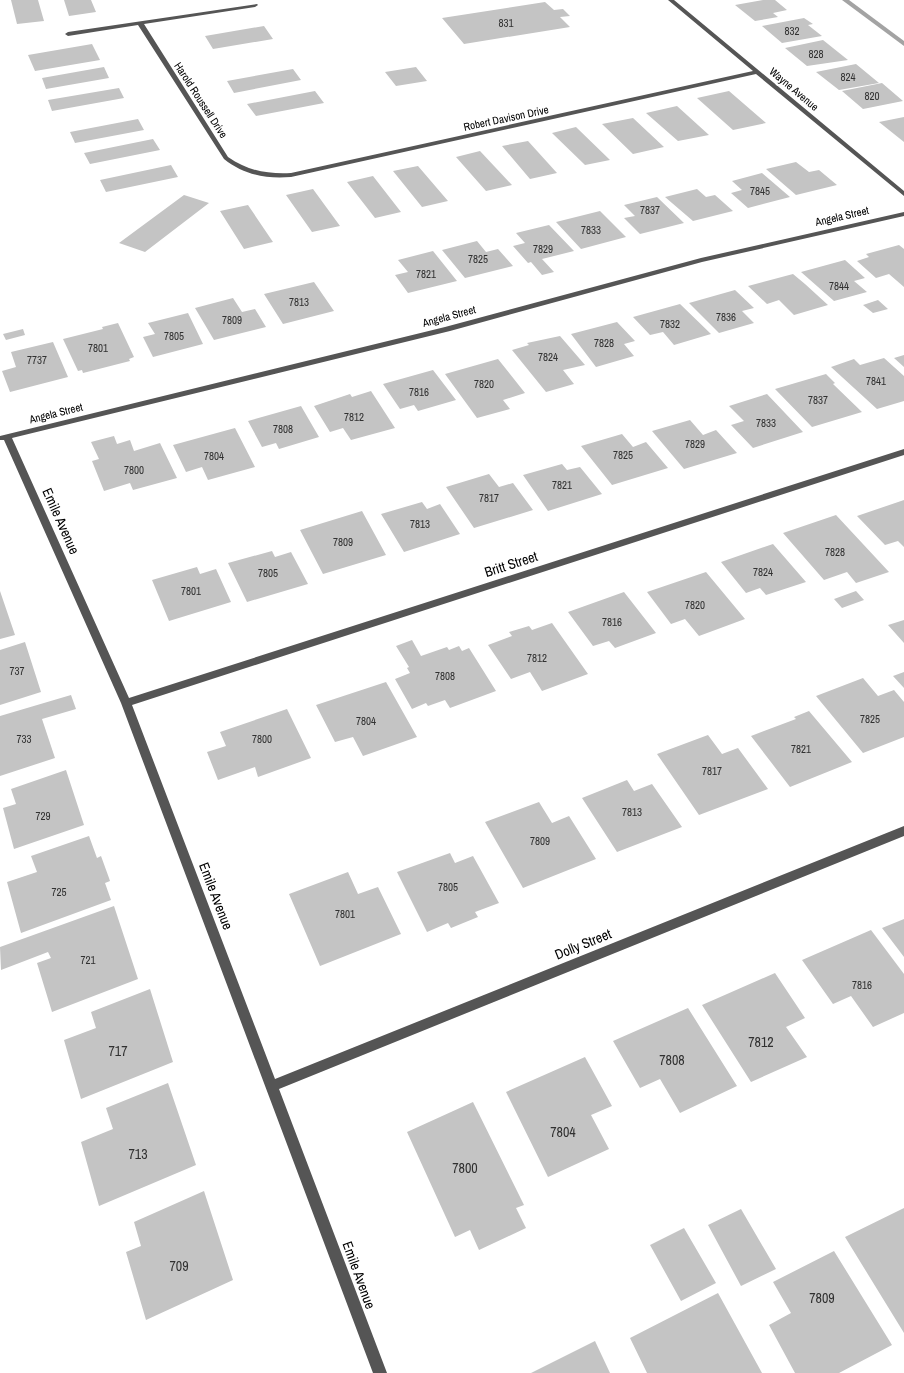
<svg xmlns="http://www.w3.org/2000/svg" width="904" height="1373" font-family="'Archivo Narrow',sans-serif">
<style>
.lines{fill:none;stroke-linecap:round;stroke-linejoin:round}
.stream{fill:#a3a3a3;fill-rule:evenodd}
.building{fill:#c4c4c4}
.street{fill:#555;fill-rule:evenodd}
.labels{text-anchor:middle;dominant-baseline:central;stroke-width:4.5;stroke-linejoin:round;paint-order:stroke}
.number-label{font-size:11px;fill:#313131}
.far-street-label{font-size:11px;fill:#000;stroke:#fff}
.street-label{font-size:14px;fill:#000;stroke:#fff}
.near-number-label{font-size:14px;fill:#313131}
</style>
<rect width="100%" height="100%" fill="#fff"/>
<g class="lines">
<path class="stream" d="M842,0H849L904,41V46Z"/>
</g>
<path class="building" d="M11,0H38L44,21L17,24Z
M64,0H91L96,12L69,16Z
M763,0H775L787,10L773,13L778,17L755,21L735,5Z
M545,2L554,10L563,9L570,16L560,17L570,27L464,44L442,18Z
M804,18L813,24L808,25L822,36L782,43L762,26Z
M264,26L273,39L213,49L205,36Z
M823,40L848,60L807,66L785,48Z
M92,44L100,60L35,71L28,55Z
M856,64L879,83L839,90L816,72Z
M104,67L109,78L46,89L42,78Z
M416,67L427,81L396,86L385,72Z
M293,69L301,80L234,93L227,81Z
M882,83L903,101L863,109L842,91Z
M119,88L124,98L52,111L48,100Z
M315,91L324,103L256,116L247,104Z
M729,91L766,123L733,130L697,98Z
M677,106L709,135L678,141L646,113Z
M904,117V142L879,122Z
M633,118L664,147L633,154L602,124Z
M138,119L144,130L75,143L70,132Z
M576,127L610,160L585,165L552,133Z
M153,139L160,150L90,164L84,153Z
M528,141L557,173L530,179L502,146Z
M480,151L512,185L486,191L456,157Z
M796,162L809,172L819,170L837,185L796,195L766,169Z
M171,165L178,177L106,192L100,180Z
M418,166L448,201L422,207L393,171Z
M762,173L790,197L748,208L731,193L742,190L732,181Z
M373,176L401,212L375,218L347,182Z
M313,189L340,226L312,232L286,195Z
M697,189L706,197L715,195L733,211L693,221L665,197Z
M184,195L209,203L145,252L119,243Z
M657,197L684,223L640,234L624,218L635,216L624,205Z
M248,205L273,242L244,249L220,211Z
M600,211L626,237L581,249L556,222Z
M549,225L574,251L542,259L554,272L542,275L531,262L528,263L513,246L525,243L516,233Z
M477,241L486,252L498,249L513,266L465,278L442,250Z
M899,245L904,249V287L889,274L876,278L857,261L869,257L866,254Z
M433,251L457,281L408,293L395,275L408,272L398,260Z
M845,260L865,278L854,281L867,292L834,301L801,272Z
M793,274L805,284L828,305L794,315L779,300L767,304L748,286Z
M314,282L334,311L283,324L264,294Z
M735,290L754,308L742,311L754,323L719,333L689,303Z
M233,298L242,312L255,309L266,327L214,340L195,308Z
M878,300L888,309L873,313L863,305Z
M680,304L711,334L674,345L663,332L650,335L633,317Z
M188,313L203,344L153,357L143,337L155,334L148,323Z
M617,322L635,341L624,344L634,356L596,367L571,334Z
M118,323L134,357L129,359L130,361L83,373L82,370L78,371L63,339L103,329L102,327Z
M23,329L25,335L6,340L3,334Z
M560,336L585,365L563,370L574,384L546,392L512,350L529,345L527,343Z
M53,342L68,377L10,392L2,371L16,367L11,352Z
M904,355V367L894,358Z
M884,358L904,376V401L877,409L831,367L854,359L860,365Z
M498,359L525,393L503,400L510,409L477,418L445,374Z
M433,370L456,400L418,411L414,405L400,409L383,384Z
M826,374L835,383L833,384L862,412L812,427L775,389Z
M371,391L395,428L351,440L343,428L330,432L314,406L350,394L352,397Z
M767,394L803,432L753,448L731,425L744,421L729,406Z
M301,406L319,437L279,449L276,443L262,447L248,421Z
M690,420L703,435L716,430L737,453L684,469L652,431Z
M235,428L255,467L208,480L202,467L186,472L173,445Z
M622,434L633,447L646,442L668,468L612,485L581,446Z
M114,436L117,444L130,440L134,451L160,443L177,478L133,490L130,483L104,491L92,461L99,459L91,442Z
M562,464L567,470L580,467L602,494L548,511L523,475Z
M489,474L499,487L513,483L533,510L474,528L446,487Z
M904,500V547L898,541L885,545L857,516Z
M422,502L427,509L440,504L460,534L404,552L381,514Z
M362,511L386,555L323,574L300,530Z
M836,515L889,572L856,583L847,572L824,580L783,533Z
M773,544L806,582L766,595L760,588L746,593L721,562Z
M272,551L275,557L291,552L308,584L247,602L228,563Z
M197,567L200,574L216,569L231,602L169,621L152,580Z
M706,572L745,619L699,636L685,619L671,624L647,592Z
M0,591L15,635L0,639Z
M856,591L864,600L842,608L834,599Z
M624,592L656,633L615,648L609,641L593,646L568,612Z
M904,620V643L888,625Z
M552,623L588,674L542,691L530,672L511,679L488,645L512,636L509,632L529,626L532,630Z
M412,640L421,656L447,647L449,650L459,646L462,651L469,648L496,691L450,708L445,700L428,706L426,703L412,709L395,679L410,673L407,668L409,667L396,646Z
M25,642L41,692L0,705V650Z
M904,672V688L893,676Z
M863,678L878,696L894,690L904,702V737L863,753L816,696Z
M386,682L417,737L363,756L353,737L335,742L316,705Z
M71,695L76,709L42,719L55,758L0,776V716Z
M287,709L311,758L258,777L255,767L218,780L207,752L226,746L220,732Z
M809,711L852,762L790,787L751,736L796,719L794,717Z
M708,735L722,754L738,748L768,789L699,815L657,754Z
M66,770L84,825L14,849L3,808L16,804L11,789Z
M627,780L634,791L652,784L682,827L617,852L582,798Z
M539,802L552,823L569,816L596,859L523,888L485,822Z
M89,836L97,858L101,856L109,878L110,881L105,883L111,900L21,933L7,882L37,872L31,856Z
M450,853L455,863L473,856L499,903L475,912L478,917L451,928L448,923L427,932L397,872Z
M348,872L358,894L378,887L401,934L320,966L289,894Z
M114,906L138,979L52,1012L37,963L51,958L48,952L1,970L0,947Z
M904,919V957L882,928Z
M871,930L904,974V1013L873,1027L851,996L833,1004L802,960Z
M775,973L805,1018L786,1027L807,1057L751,1082L702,1005Z
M150,989L173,1062L81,1099L64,1040L96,1028L91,1012Z
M688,1008L737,1086L680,1113L660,1079L640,1088L613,1041Z
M585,1057L612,1106L591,1115L609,1149L548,1177L506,1092Z
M168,1083L196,1165L99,1206L81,1142L113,1129L106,1108Z
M473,1102L524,1205L516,1208L526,1228L479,1250L470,1230L455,1237L407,1132Z
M204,1191L233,1280L146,1320L126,1252L141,1246L134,1222Z
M904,1208V1333L845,1237Z
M741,1209L776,1269L741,1286L708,1225Z
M684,1228L716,1283L681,1301L650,1245Z
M834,1251L892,1345L839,1373H795L769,1325L791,1313L773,1282Z
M718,1293L762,1373H647L630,1338Z
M595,1341L610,1373H531Z"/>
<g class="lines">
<path class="street" d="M668,0H674L904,191V196L756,74L291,177C266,179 244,175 224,159L138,25L68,36L65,34L68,32L257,4L258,5L255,7L144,24L228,157C248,171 267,174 291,173L753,71Z
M904,212V216L702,262L450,331L12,438L129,698L904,449V455L132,705L275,1079L904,826V836L279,1089L387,1373H373L121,703L4,440H0V436L445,327L701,258Z"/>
</g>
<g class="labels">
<g class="number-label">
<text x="506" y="23">831</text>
<text x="792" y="31">832</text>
<text x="816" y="54">828</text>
<text x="848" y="77">824</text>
<text x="872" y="96">820</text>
<text x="760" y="191">7845</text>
<text x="650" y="210">7837</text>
<text x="591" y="230">7833</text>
<text x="543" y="249">7829</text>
<text x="478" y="259">7825</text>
<text x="426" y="274">7821</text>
<text x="839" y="286">7844</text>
<text x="299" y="302">7813</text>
<text x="726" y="317">7836</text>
<text x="232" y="320">7809</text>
<text x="670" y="324">7832</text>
<text x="174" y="336">7805</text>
<text x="604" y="343">7828</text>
<text x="98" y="348">7801</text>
<text x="548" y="357">7824</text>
<text x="37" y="360">7737</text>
<text x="876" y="381">7841</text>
<text x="484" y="384">7820</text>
<text x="419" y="392">7816</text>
<text x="818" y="400">7837</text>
<text x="354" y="417">7812</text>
<text x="766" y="423">7833</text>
<text x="283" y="429">7808</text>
<text x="695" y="444">7829</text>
<text x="623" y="455">7825</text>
<text x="214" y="456">7804</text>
<text x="134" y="470">7800</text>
<text x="562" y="485">7821</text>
<text x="489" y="498">7817</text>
<text x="420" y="524">7813</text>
<text x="343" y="542">7809</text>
<text x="835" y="552">7828</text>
<text x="763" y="572">7824</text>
<text x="268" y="573">7805</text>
<text x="191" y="591">7801</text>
<text x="695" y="605">7820</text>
<text x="612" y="622">7816</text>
<text x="537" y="658">7812</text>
<text x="17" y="671">737</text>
<text x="445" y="676">7808</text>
<text x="870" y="719">7825</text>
<text x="366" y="721">7804</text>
<text x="24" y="739">733</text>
<text x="262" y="739">7800</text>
<text x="801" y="749">7821</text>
<text x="712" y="771">7817</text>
<text x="632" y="812">7813</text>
<text x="43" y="816">729</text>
<text x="540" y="841">7809</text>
<text x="448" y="887">7805</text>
<text x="59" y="892">725</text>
<text x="345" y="914">7801</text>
<text x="88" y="960">721</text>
<text x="862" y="985">7816</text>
</g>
<g class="far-street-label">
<text transform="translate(794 89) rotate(40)">Wayne Avenue</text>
<text transform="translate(201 100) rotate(57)">Harold Roussell Drive</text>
<text transform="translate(506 118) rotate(-12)">Robert Davison Drive</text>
<text transform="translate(842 216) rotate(-13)">Angela Street</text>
<text transform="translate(449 316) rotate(-15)">Angela Street</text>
<text transform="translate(56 413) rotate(-14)">Angela Street</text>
</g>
<g class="street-label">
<text transform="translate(61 521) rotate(66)">Emile Avenue</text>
<text transform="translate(511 564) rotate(-18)">Britt Street</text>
<text transform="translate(216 896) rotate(69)">Emile Avenue</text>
<text transform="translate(583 944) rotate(-22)">Dolly Street</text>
<text transform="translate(359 1275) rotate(70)">Emile Avenue</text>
</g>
<g class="near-number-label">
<text x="761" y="1042">7812</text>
<text x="118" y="1051">717</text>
<text x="672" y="1060">7808</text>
<text x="563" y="1132">7804</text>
<text x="138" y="1154">713</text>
<text x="465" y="1168">7800</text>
<text x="179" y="1266">709</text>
<text x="822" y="1298">7809</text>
</g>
</g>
</svg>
